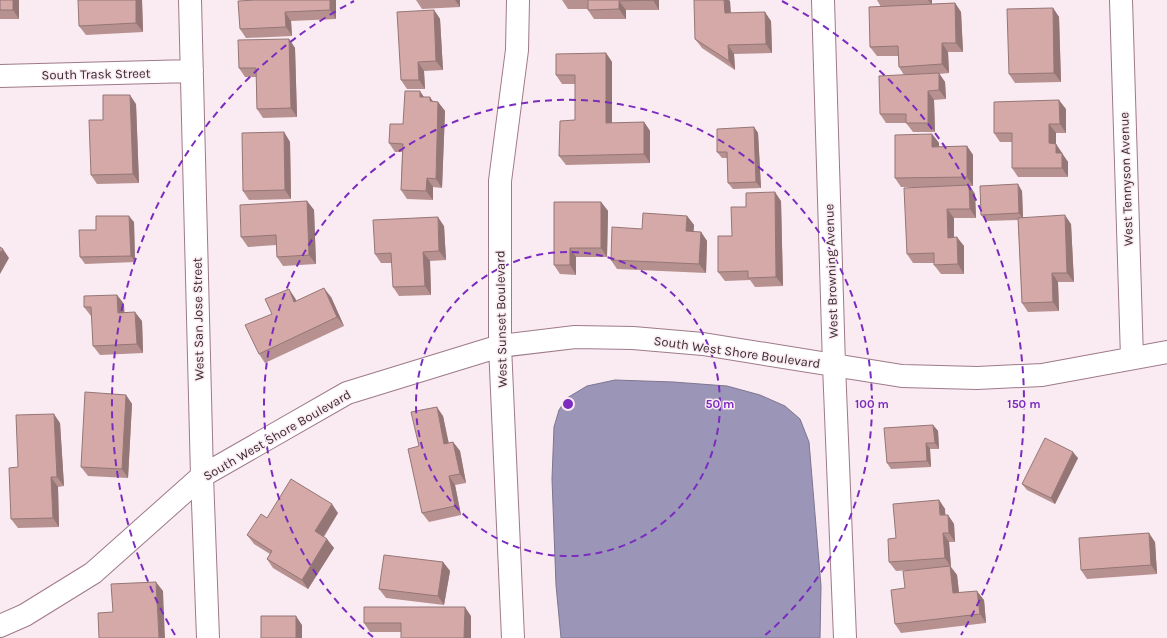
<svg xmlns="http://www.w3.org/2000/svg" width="1167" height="638" font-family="Karla,sans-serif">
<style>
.water{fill:#9b95b8;stroke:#7e7590}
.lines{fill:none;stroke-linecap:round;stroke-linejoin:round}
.minor-casing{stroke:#9e7a89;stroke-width:24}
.minor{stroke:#fff;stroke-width:22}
.wall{fill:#b79190}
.shaded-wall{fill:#957676}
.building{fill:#d5a9a8;stroke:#957676}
.ring{fill:none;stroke:#7b2cbf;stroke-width:2;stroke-dasharray:7 5}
.labels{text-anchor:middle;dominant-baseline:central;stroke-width:3;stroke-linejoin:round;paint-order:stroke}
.street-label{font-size:13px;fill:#3a2b31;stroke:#faeaf1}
.centre{fill:#7b2cbf;stroke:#faeaf1;stroke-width:2}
.ring-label{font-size:12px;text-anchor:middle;font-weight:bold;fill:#7b2cbf;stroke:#faeaf1;stroke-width:3;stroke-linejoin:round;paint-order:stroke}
</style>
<rect width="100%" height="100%" fill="#faeaf1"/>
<path class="water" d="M615,380L673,382L727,386L760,395L785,406L800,419L809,442L821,586L820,638H561L556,585L552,479L554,427L559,410L567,398L587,386Z"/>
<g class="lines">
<defs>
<path id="minor" d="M190,0L202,476L208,638
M823,0L834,365L845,638
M1121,0L1132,358
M0,76L192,71
M0,626L25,615L93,573L202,476L347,393L500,346L575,337L633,338L703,344L902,376L977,378L1042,375L1167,352
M513,638L500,346V181L517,50L518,0"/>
</defs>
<use href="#minor" class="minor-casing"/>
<use href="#minor" class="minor"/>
</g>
<path class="wall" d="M0,0H19V19H0Z
M142,0L143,32L86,35L79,26Z
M256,0H336V19L291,21L292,36L246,38L240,29Z
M416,0H460V7L422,9Z
M562,0H659V10H626V19H594L588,10V9H568Z
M877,0H932V4L955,3L961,12L963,52H948L949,73L939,74L945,82L946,99L934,100L935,132H913L906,123H886L880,114L904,75L899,67L898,56H877L870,47L881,7Z
M730,1L731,13L771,21L772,53L734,54L735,70L702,48L695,39Z
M1053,8L1059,17L1061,82L1015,83L1009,74Z
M434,10L440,19L443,70L424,71L425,89H407L401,80Z
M289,39L295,48L297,117L263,118L257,109L256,77H245L239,68Z
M606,53L612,62V123L644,122L650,131V163L566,165L559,156L575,120V84H562L556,75Z
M424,97L433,101L438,102L445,111L442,188L433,187V200L407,199L401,190L402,152H395L389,143Z
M136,104L139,183L97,184L91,175L103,120Z
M1066,109V133H1056V144L1062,153V154L1068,162V177H1018L1012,168V142H1000L994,133Z
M754,127L758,133L761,188L733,189L728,183L727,158H722L717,152Z
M284,132L290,142L291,199L249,200L243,191Z
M932,134L939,143V147L967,146L973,155V186H970L975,194L976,218H954V237L964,246V274H941L934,265V263H913L907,254L930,187H901L895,178Z
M1022,191L1023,217L1071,224L1074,282H1058L1059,311L1028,312L1022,303L1018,220L986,221L981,215Z
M307,201L314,210L316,264L283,266L277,257L276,245L248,247L241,237Z
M781,201L783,286L755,287L750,280L725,281L718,272L746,207Z
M601,202L608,211L607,257H576V275L560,274L554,265Z
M687,216L694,225L693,232H701L707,241L706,273L617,269L611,260L642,229Z
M134,222L135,262L85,264L80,257L96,230Z
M444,226L446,260L430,261L431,295L399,296L393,287L392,263H381L375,254Z
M117,295L124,304V312L142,321L143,353L100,355L93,346L92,316H91L84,307Z
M331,297L344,326L265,363L259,354L272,314L295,298L296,301Z
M126,395L132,404L128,478L88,476L81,467Z
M443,416L448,443L453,442L460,451L466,483L455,485L461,515L429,522L422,513L419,446Z
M60,423L64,486L58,487L59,527L18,528L11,519L18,467Z
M933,425L938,431L939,449H930L931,467L891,469L887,463Z
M1078,458L1055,504L1027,490L1022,484Z
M939,500L945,509V515H948L954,524L955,542H949L951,567L957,575L959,592L984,600L986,623L901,633L895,624L905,588L925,569L896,571L889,562L896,538Z
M338,513L324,537L334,548L308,589L273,568L267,559L270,554L254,544L247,535L267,518Z
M1155,542L1157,574L1087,579L1081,570Z
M443,562L450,571L444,605L386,598L379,589Z
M471,616V638H401V632H370L364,623Z"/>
<path class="shaded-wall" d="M13,0H19V19L13,10Z
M136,0H142L143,32L136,23Z
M330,0H336V19L330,10Z
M455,0H460V7Z
M653,0H659V10Z
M724,0H729L730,1L731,22L725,13Z
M928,0H932V5Z
M619,1L626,10V19L619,9Z
M955,3L961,12L963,52L956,43Z
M1053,8L1059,17L1061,82L1054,73Z
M434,10L440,19L443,70L436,61Z
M285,12L291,21L292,36L286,27Z
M765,12L771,21L772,53L766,44Z
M289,39L295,48L297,117L291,108Z
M942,43L948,52L949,73L942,64Z
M728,45L734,54L735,70L729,61Z
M606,53L612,62V132L606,123Z
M418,62L424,71L425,89L419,80Z
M939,73L945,82L946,99L939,90Z
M420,91L426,100L420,97Z
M928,91L934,100L935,132L928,123Z
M130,95L136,104L139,183L133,174Z
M430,97L436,106L430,101Z
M1059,100L1066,109V133L1060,124Z
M438,102L445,111L442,188L436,179Z
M644,122L650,131V163L644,154Z
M1049,124L1056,133V152L1049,143Z
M754,127L758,133L761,188L756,182Z
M284,132L290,142L291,199L285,190Z
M932,134L939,143V156L932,147Z
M1056,144L1068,162V177L1062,168L1056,153Z
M967,146L973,155V186L967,177Z
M427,178L433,187V200L426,191Z
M1018,184L1022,191L1023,219L1019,213Z
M969,185L975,194L976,218L970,209Z
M775,192L781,201L783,286L776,277Z
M307,201L314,210L316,264L309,255Z
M601,202L608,211L607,257L601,248Z
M947,209L954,218V247L948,238Z
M1065,215L1071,224L1074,282L1067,273Z
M129,216L134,222L135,262L131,256Z
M687,216L694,225L693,241L686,231Z
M438,217L444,226L446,260L439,251Z
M701,232L707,241L706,273L699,264Z
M957,237L964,246V274L958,264Z
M570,248L576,257V275L570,265Z
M3,249L9,258L0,274V253Z
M423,252L430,261L431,295L425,286Z
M1052,273L1058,282L1059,311L1053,302Z
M324,288L331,297L344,326L337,317Z
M289,289L295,298L301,311L294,302Z
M117,295L124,304L125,322L118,313Z
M135,312L142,321L143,353L137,344Z
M126,395L132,404L128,478L122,469Z
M437,407L443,416L451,453L444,444Z
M54,414L60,423L64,486L57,477Z
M933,425L938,431L939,449L935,443Z
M453,442L460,451L466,483L460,474Z
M926,443L930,449L931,467L927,461Z
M1073,452L1078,458L1055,504L1051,498Z
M449,476L455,485L461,515L455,506Z
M51,477L58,487L59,527L53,518Z
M939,500L945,509L946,524L940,515Z
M332,504L338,513L321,540L315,531Z
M948,515L954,524L955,542L949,533Z
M943,533L949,542L951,567L945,558Z
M1149,533L1155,542L1157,574L1151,565Z
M327,539L334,548L308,589L302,580Z
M443,562L450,571L444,605L438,596Z
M950,566L957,575L960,602L953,593Z
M156,582L163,591L165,638H159Z
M977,591L984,600L986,623L980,614Z
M465,607L471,616V638H464Z
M296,616L302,625V638H296Z"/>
<path class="building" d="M0,0H13V10H0Z
M78,0H136V23L79,26Z
M256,0H330V10L285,12L286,27L240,29L238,1Z
M588,0H653L619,1V9L588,10Z
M694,0H724L725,13L765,12L766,44L728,45L729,61L695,39Z
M955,3L956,43H942V64L899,67L898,46L870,47L869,7Z
M1053,8L1054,73L1009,74L1007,9Z
M434,10L436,61L418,62L419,80H401L397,12Z
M289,39L291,108L257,109L256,68H239L238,40Z
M606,53V123L644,122V154L559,156L560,121L575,120V75H556V54Z
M939,73V90L928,91V123H906V114H880L879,76Z
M405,91H420V97H430V101L438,102L436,179L427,178L426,191L401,190L403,144L389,143L390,124H403Z
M103,95H130L133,174L91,175L89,120H103Z
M1059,100L1060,124H1049V143L1056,144V153H1062V168H1012V133H994V102Z
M754,127L756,182L728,183L727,152H717V129Z
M284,132L285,190L243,191L242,133Z
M932,134V147L967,146V177L895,178V135Z
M1018,184L1019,213L981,215L980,186Z
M969,185L970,209H947L948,238L957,237L958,264L934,265V253L907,254L904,188Z
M775,192L776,277L748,278V271L718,272V236H732L731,207H746V193Z
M307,201L309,255L277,257L276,235L241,237L240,205Z
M554,202H601V248H570V265H554Z
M643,213L687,216L686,231L701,232L699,264L611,260L612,227L642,229Z
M1065,215L1067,273H1052L1053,302L1022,303L1018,218Z
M96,216H129L131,256L80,257L79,230H96Z
M438,217L439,251L423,252L425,286L393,287L391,253L375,254L373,220Z
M0,247L3,249L0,253Z
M324,288L337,317L259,354L245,325L272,314L265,299L289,289L294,302Z
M117,295L118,313L135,312L137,344L93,346L91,307H84V296Z
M85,392L126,395L122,469L81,467Z
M437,407L444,444L453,442L460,474L449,476L455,506L422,513L408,449L419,446L411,412Z
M54,414L57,477H51L53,518L11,519L9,468L18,467L16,415Z
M933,425L935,443H926L927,461L887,463L884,428Z
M1045,438L1073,452L1051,498L1022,484Z
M291,479L332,504L315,531L327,539L302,580L267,559L272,551L247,535L261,514L267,518Z
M939,500L940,515H948L949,533H943L945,558L889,562L888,539L896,538L893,504Z
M1149,533L1151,565L1081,570L1079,538Z
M384,555L443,562L438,596L379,589Z
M950,566L953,593L977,591L980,614L895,624L891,590L905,588L903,571Z
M156,582L159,638H99L98,613L113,612L111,584Z
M364,607H465L464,638H401V623H364Z
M261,616H296V638H261Z"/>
<g class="ring">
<circle cx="568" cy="404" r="152"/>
<path d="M373 637A304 304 0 1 1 763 637"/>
<path d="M175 635A456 456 0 0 1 354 1M782 1A456 456 0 0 1 961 635"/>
</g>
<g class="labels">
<g class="street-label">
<text transform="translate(96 74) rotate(-1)">South Trask Street</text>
<text transform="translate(1126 179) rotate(-92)">West Tennyson Avenue</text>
<text transform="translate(831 271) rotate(-92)">West Browning Avenue</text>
<text transform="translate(198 319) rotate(-91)">West San Jose Street</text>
<text transform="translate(501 319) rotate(-91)">West Sunset Boulevard</text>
<text transform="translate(737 352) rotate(8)">South West Shore Boulevard</text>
<text transform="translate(277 435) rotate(-30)">South West Shore Boulevard</text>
</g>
</g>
<circle cx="568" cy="404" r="6" class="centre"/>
<g class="ring-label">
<text x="720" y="408">50 m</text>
<text x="872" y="408">100 m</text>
<text x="1024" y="408">150 m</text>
</g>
</svg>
